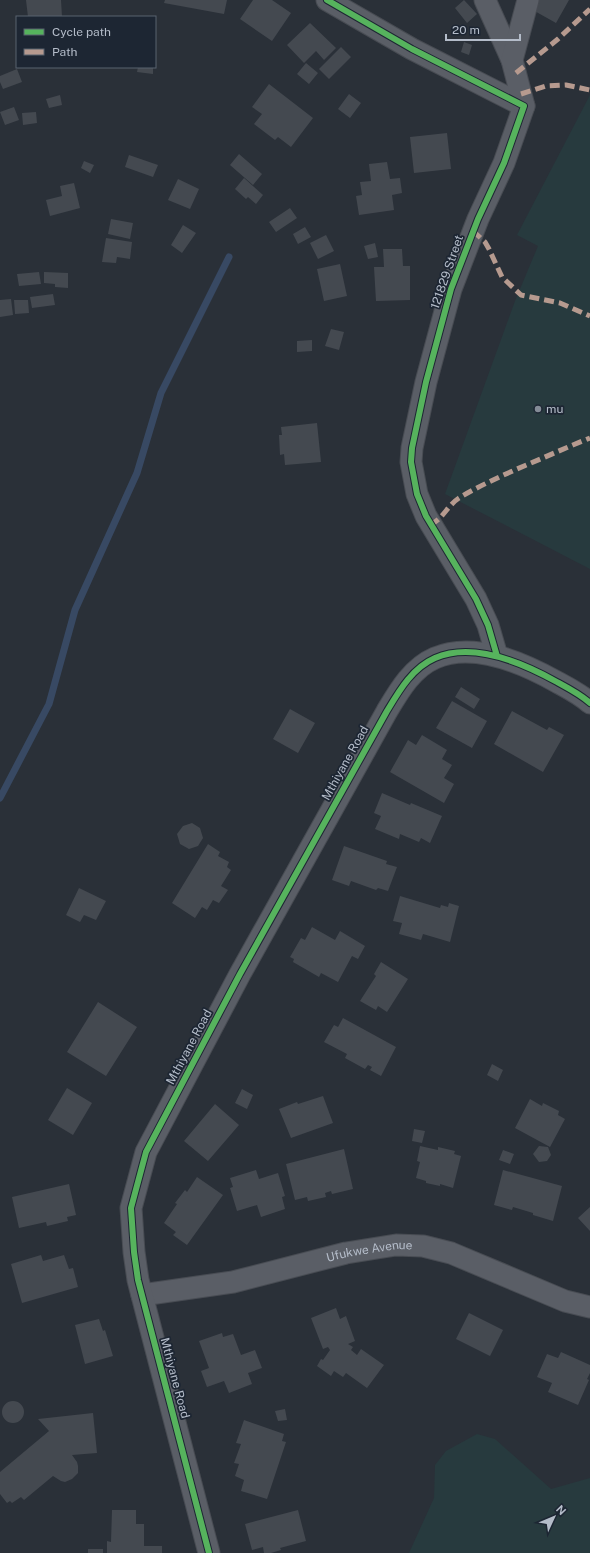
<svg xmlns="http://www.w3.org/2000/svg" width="590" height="1553" font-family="'Public Sans',sans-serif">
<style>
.green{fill:#273a3e}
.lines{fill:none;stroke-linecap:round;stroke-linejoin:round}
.stream{stroke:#384963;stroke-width:7}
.building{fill:#444950}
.street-casing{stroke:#484c53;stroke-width:23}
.street{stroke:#5a5e66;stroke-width:21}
.quiet{stroke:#b69a8f;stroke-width:5;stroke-dasharray:10 5;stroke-linecap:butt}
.cycleway-casing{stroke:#1d2633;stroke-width:8}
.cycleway{stroke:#56b35d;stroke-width:6}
.poi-dot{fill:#848b96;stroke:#1d2633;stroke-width:1.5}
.labels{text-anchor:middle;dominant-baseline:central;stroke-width:3.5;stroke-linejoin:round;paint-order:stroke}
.street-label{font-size:12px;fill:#b4bcc9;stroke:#1d2633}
.poi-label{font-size:12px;fill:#b4bcc9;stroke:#1d2633;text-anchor:start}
</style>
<rect width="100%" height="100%" fill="#2a3038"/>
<path class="green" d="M590,95V569L445,494L515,301L538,246L517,235Z
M477,1434L495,1439L551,1489L590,1478V1553H409L434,1498L435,1465L446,1451Z"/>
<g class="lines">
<path class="stream" d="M0,798L49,704L75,610L137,473L161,393L229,257"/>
</g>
<path class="building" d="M26,0H61L62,17H28Z
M165,0H227L224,14L164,3Z
M253,0H272L291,13L272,41L240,19Z
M464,0L477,14L467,23L455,8Z
M536,0H569L556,23L531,9Z
M310,23L336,48L324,60L316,51L304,63L287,45Z
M464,42L472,45L469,55L461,52Z
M341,47L351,57L329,79L319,69Z
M306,63L318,73L309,84L297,74Z
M138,67H153V74L137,72Z
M17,69L22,82L3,89L0,82V76Z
M269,84L313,118L291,147L278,137L275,140L254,124L262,114L252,107Z
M349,94L361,103L350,118L338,109Z
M60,95L62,105L49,108L46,99Z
M14,107L19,120L5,125L0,112Z
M36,112L37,123L23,125L22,113Z
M447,133L451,169L414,173L410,137Z
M239,154L262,174L253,185L230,165Z
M129,155L158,165L153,177L125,167Z
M84,161L94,165L90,173L81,168Z
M387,162L390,179L400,178L402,193L392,195L394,210L359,215L356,196L362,195L360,182L371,181L369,164Z
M244,178L263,195L256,204L248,197L246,199L235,189Z
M178,179L199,189L190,209L168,200Z
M74,183L80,208L50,216L46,200L62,196L60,186Z
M290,208L297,218L276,232L269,222Z
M111,219L133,223L130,239L108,234Z
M183,225L196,233L182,253L171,245Z
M305,227L311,237L298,244L293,234Z
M326,235L334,251L318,259L310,243Z
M106,238L132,242L130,259L117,257L116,263L102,262Z
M375,243L378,257L368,259L364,246Z
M383,249H402L403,266H410V300L376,301L374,267H384Z
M340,264L347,296L324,301L317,269Z
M39,272L41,284L19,286L17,274Z
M44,272L68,273V288L55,287V284L44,283Z
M53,294L55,305L32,308L30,297Z
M11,299L13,315L0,317V300Z
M14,300H28L29,313L15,314Z
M331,329L344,332L339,350L325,346Z
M312,340V351L297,352V341Z
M317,423L321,462L285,465L284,454L280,455L279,435H282L281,427Z
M461,687L480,699L474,709L455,697Z
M452,701L487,721L472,748L436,728Z
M290,709L315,723L298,753L273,739Z
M512,711L547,730L549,727L564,735L543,772L494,744Z
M422,735L447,750L442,759L452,765L444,778L454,784L444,803L390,772L408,740L416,745Z
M382,793L410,805L411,803L442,816L430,843L421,838L419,842L400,834L399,839L375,829L381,816L374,813Z
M192,823L200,828L203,838L198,846L189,849L180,844L177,834L183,826Z
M208,844L220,852L218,856L229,862L227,867L231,870L221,886L228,890L219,903L213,900L207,910L202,907L195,918L172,903Z
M344,846L387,861L386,864L397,867L388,891L378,888L376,890L351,881L349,886L332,880Z
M79,888L106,901L96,920L84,915L80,922L66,915Z
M400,896L440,908L441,905L448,907L449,903L459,906L450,942L423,934L421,940L399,934L402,923L393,921Z
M312,927L335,940L340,931L365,946L358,959L352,956L338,982L321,973L319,977L293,962L294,959L290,957L301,938L305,940Z
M381,962L408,979L387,1012L378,1006L376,1010L360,1001L376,976L374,974Z
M98,1002L137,1027L106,1076L67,1052Z
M343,1018L396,1047L381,1076L370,1070L372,1067L368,1065L365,1069L345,1058L347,1054L324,1042L334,1025L338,1027Z
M492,1064L503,1070L498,1081L487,1075Z
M67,1088L92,1103L73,1135L48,1120Z
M242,1089L253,1095L247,1109L235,1103Z
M323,1096L333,1123L291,1138L279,1109L297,1102L298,1104Z
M530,1099L542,1106L543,1103L559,1111L558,1115L565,1119L550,1147L515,1128Z
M215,1104L239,1125L208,1161L184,1141Z
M414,1129L425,1131L422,1143L412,1141Z
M420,1146L438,1150V1147L455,1151L454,1154L461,1156L453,1188L440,1184V1186L426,1183V1181L416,1178L420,1162L417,1161Z
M539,1146L548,1147L551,1155L547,1161L539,1162L533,1154Z
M344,1149L353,1189L332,1194L331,1191L325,1193L326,1197L308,1201L307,1197L295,1200L286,1164Z
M503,1150L514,1154L510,1164L499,1160Z
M256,1170L259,1179L278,1173L285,1196L282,1197L285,1209L261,1217L257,1205L237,1211L230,1188L233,1187L230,1178Z
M503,1170L562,1186L553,1221L533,1215V1213L513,1207L512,1210L494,1205Z
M197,1177L223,1195L187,1245L173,1235L176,1232L164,1223L177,1204L175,1203L185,1190L187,1192Z
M69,1184L76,1215L67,1217L68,1221L47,1226L46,1222L19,1228L12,1197Z
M590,1207V1231L578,1218Z
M41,1255L43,1261L64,1255L69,1269L73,1268L78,1287L22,1303L11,1264Z
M336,1308L340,1319L346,1316L355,1341L348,1344L353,1347L351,1350L357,1355L361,1349L384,1365L367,1388L346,1373L343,1377L334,1371L331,1376L317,1366L321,1359L323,1360L330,1350L328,1347L323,1349L311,1318Z
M469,1313L503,1330L490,1356L456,1339Z
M99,1319L103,1331L105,1330L113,1356L85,1364L75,1325Z
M222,1333L223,1337L233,1334L241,1355L255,1350L262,1368L248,1373L252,1384L229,1393L224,1381L207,1387L201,1371L209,1368L199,1341Z
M561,1352L590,1365V1373L587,1379L589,1380L578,1405L548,1392L552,1383L537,1377L547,1354L558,1358Z
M2 1412a11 11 0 1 1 22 0a11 11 0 1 1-22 0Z
M285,1409L287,1420L278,1421L275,1411Z
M93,1413L97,1453L72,1455L77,1462L78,1466V1473L72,1479L65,1482L61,1481L53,1476L24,1500L21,1497L12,1503L10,1501L7,1503L0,1494V1472L49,1431L38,1419Z
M244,1420L284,1434L282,1441L286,1442L267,1499L241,1491L244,1480L235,1476L239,1464L234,1463L241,1444L236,1443Z
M112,1510H136V1524H144V1546H162V1553H107V1541L111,1542Z
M298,1510L306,1541L280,1548L281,1550L271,1553H264L263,1547L252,1550L245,1524Z
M88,1549H103V1553H88Z"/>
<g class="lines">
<defs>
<g id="street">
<path d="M327,0L412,49L524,106L504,163L478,219L451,289L426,382L412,448L411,462L417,494L426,516L476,599L488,625L497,656"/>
<path d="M485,0L512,60L524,106"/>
<path d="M512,60L528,0"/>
<path id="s1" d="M142,1295L233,1282L346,1253L396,1245L423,1246L451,1253L565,1301L590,1307"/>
<path d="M209,1553L138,1280L134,1252L131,1208L146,1152L240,974L387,711C399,691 412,668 435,658C474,641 523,663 557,682C568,688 580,694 590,703"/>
</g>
</defs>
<use href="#street" class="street-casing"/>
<use href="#street" class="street"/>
<path class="quiet" d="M516,73L558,39L590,9
M521,94L546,86L566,85L590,90
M473,231L485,242L489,249L502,277L521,295L560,303L590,316
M430,525C443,519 447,506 459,498C477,487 497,478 517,469C541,459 565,448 590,438"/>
<defs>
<path id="cycleway" d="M327,0L412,49L524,106L504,163L478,219L451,289L426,382L412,448L411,462L417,494L426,516L476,599L488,625L497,656
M209,1553L138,1280L134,1252L131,1208L146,1152L240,974L387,711C399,691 412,668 435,658C474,641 523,663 557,682C568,688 580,694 590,703"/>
</defs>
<use href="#cycleway" class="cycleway-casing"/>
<use href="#cycleway" class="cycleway"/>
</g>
<circle class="poi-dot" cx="538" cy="409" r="4"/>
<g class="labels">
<g class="street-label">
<text transform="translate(447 272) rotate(-71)">121829 Street</text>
<text transform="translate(345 763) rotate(-61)">Mthiyane Road</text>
<text transform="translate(189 1047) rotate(-62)">Mthiyane Road</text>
<text stroke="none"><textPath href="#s1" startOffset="232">Ufukwe Avenue</textPath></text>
<text transform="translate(175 1378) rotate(75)">Mthiyane Road</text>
</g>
<g class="poi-label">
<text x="546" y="409">mu</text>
</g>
</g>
<rect x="16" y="16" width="140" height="52" fill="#1d2633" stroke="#59626f"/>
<rect x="24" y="29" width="20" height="6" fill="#56b35d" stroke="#59626f"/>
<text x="52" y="36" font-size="12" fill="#b4bcc9">Cycle path</text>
<rect x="24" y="49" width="20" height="6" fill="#b69a8f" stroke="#59626f"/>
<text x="52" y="56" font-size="12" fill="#b4bcc9">Path</text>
<g transform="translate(554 1517) rotate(46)" stroke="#1d2633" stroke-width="3" paint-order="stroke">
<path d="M0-3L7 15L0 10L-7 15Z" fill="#b4bcc9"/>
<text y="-6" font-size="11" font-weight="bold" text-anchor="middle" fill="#b4bcc9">N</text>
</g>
<path d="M446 34v6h74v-6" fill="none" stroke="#b4bcc9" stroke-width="2"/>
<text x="452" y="34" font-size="12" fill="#b4bcc9" stroke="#1d2633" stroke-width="3" paint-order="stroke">20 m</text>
</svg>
